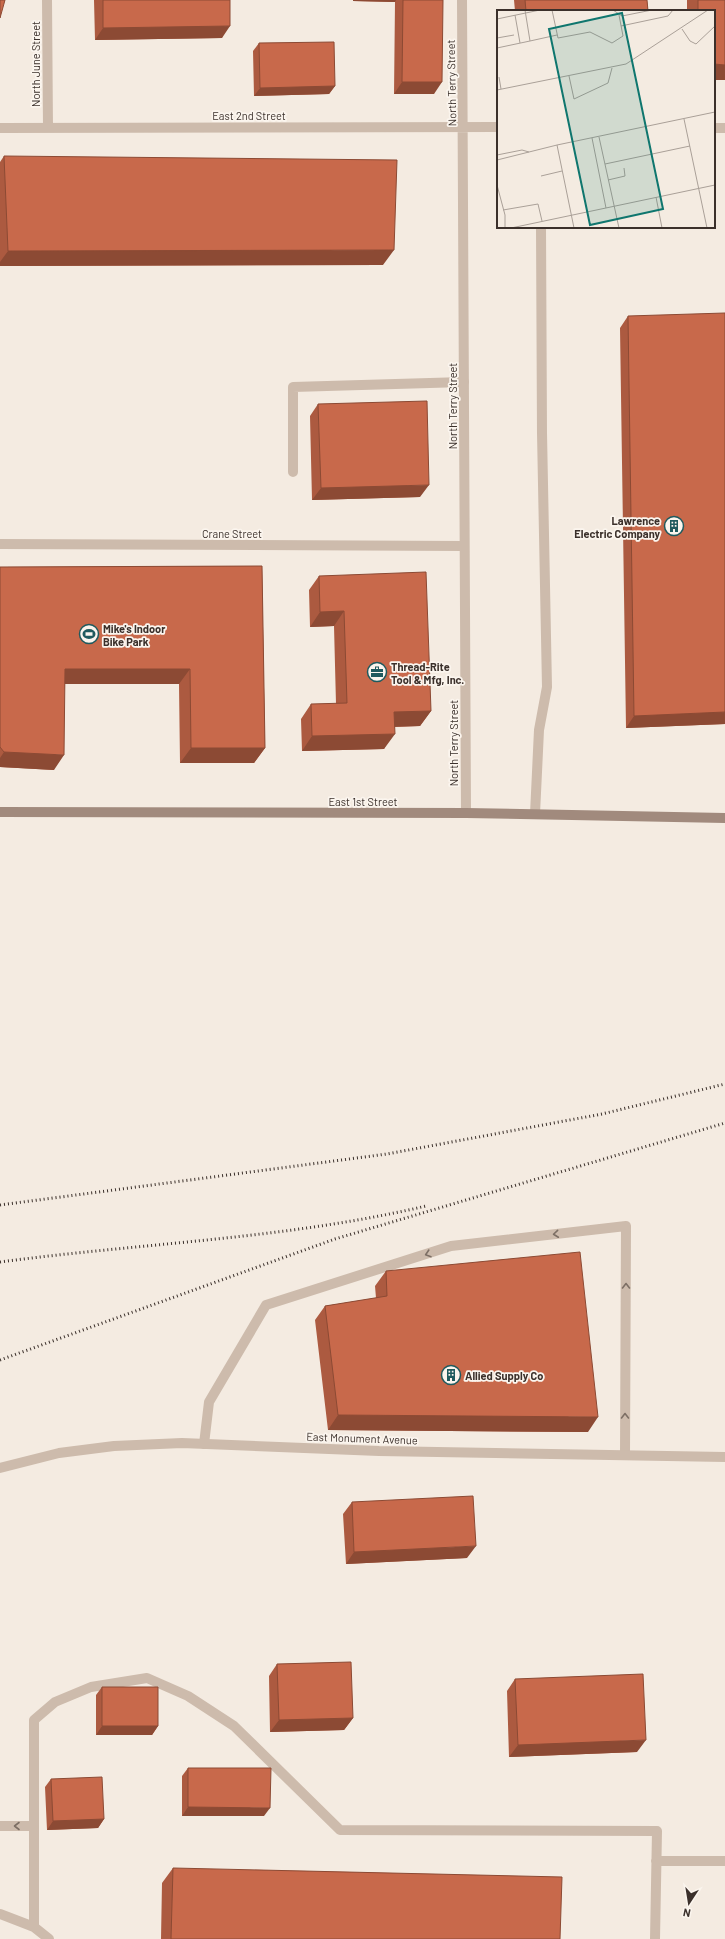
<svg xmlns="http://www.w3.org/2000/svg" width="725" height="1939" font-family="Barlow,sans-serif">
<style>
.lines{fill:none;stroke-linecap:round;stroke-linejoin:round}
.lane{stroke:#cdbbac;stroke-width:10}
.street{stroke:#cdbbac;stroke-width:10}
.secondary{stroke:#a18a7d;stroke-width:10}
.rail{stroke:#3b302b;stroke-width:3;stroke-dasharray:1 3;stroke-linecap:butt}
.wall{fill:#ac5a40}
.shaded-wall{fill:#8c4a34}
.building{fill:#c8694b;stroke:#8c4a34}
.oneway{stroke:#7d6f65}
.labels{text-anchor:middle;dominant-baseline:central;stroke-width:3.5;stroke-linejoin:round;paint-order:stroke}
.street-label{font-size:11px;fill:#3b302b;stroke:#fbf5ee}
.poi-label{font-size:11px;font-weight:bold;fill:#3b302b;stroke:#fbf5ee;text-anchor:start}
.inset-road{fill:none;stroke:#aaa098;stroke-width:1}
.view{fill:#0f766e;fill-opacity:0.15;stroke:#0f766e;stroke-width:2}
.inset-edge{fill:none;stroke:#3b302b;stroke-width:2}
</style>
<rect width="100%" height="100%" fill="#f4ebe1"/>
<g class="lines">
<path class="lane" d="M293,472V387L464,382
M535,814L539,730L547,687L542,433L541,227
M204,1444L209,1402L266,1305L451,1246L626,1226L625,1455
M0,1826H34
M656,1861H725
M0,1914L34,1927L49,1939
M34,1927V1720L55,1702L91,1687L147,1678L188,1696L234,1726L340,1830L657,1831L655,1939"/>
<path class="street" d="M47,0L48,128
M462,0L466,813
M0,128L498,127
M714,128H725
M0,544L464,546
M0,1468L59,1453L114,1446L182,1443L379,1451L725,1457"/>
<path class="secondary" d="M0,812L466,813L725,818"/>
<path class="rail" d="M0,1205L387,1154L602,1114L725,1084
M0,1262C142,1243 286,1239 426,1206
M0,1360L335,1239L725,1123"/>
</g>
<path class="wall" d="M94,0H230L222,38L95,40Z
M353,0H443L434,94H394L395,2L353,1Z
M514,0H647L648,11H515Z
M687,0H725V80H714V11H687Z
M259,43L335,86L329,94L254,96L253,51Z
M4,156L383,265L0,266V162Z
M628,316L725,724L626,728L620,328Z
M318,404L420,497L312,500L310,416Z
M262,566L265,748L254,763H180L179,684H65L54,770L0,767V567Z
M319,576L431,711L420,726L395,727L384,749L302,751L301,719L311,704H336L334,626L310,627L309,590Z
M386,1271L588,1432L328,1430L315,1320L325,1306L376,1298L375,1286Z
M352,1502L467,1558L346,1564L343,1514Z
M277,1664L353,1718L344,1730L270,1732L269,1676Z
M515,1679L637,1752L509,1757L507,1691Z
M102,1687L158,1726L152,1735H96V1695Z
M188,1768L264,1816H182V1776Z
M51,1779L104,1819L98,1828L47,1830L45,1787Z
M173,1868L560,1939H161L162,1883Z"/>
<path class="shaded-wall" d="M353,0H396L395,2L353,1Z
M230,26L222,38L95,40L103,28Z
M714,64L725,65V80H714Z
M402,82H442L434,94H394Z
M335,86L329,94L254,96L260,88Z
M394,250L383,265L0,266V262L8,251Z
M429,485L420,497L312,500L321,488Z
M344,611L334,626L310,627L320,612Z
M65,669H190L179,684H55Z
M431,711L420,726L384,727L394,712Z
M725,712V724L626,728L634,716Z
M395,734L384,749L302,751L312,736Z
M191,748H265L254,763H180Z
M4,752L64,755L54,770L0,767V758Z
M338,1415L598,1417L588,1432L328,1430Z
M476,1546L467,1558L346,1564L354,1552Z
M353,1718L344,1730L270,1732L279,1720Z
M102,1726H158L152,1735H96Z
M646,1740L637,1752L509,1757L518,1745Z
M188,1807L270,1808L264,1816H182Z
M104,1819L98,1828L47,1830L53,1821Z"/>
<path class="building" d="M0,0H5L0,18Z
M103,0H230V26L103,28Z
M403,0H443L442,82H402Z
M525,0H647L648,11H526Z
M698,0H725V65L714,64V11H698Z
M334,42L335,86L260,88L259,43Z
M4,156L397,160L394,250L8,251Z
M725,313V712L634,716L628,316Z
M427,401L429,485L321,488L318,404Z
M262,566L265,748H191L190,669H65L64,755L4,752L0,747V567Z
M426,572L431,711L394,712L395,734L312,736L311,704L347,703L344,611L320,612L319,576Z
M580,1252L598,1417L338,1415L325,1306L387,1296L386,1271Z
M473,1496L476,1546L354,1552L352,1502Z
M351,1662L353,1718L279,1720L277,1664Z
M643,1674L646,1740L518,1745L515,1679Z
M102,1687H158V1726H102Z
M188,1768H271L270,1808L188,1807Z
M102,1777L104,1819L53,1821L51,1779Z
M173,1868L562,1877L560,1939H171Z"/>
<defs><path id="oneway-chevron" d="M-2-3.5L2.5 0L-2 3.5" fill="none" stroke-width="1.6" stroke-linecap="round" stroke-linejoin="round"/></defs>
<g class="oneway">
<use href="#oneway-chevron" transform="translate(556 1234) rotate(174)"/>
<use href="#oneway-chevron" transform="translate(428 1254) rotate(162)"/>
<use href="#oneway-chevron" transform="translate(626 1286) rotate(-90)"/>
<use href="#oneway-chevron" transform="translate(625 1416) rotate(-90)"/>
<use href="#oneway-chevron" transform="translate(17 1826) rotate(-180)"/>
</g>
<defs>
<symbol id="building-ring" viewBox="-11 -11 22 22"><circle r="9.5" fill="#fbf5ee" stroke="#1f5a5e" stroke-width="1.5"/><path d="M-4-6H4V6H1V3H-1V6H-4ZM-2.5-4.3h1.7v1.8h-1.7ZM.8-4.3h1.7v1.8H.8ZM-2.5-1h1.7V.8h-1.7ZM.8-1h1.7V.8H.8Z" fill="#1f5a5e"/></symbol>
<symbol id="stadium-ring" viewBox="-11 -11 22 22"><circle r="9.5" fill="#fbf5ee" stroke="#1f5a5e" stroke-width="1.5"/><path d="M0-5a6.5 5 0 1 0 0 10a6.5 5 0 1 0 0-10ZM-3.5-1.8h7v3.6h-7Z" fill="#1f5a5e"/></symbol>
<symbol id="office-ring" viewBox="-11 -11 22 22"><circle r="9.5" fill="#fbf5ee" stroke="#1f5a5e" stroke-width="1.5"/><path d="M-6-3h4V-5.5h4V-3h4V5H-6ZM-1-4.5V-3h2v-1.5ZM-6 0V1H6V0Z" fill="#1f5a5e"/></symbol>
</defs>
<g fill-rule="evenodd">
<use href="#building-ring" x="663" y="515" width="22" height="22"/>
<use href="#stadium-ring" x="78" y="623" width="22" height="22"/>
<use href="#office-ring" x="366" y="661" width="22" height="22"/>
<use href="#building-ring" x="440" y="1364" width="22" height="22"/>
</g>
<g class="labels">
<g class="street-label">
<text transform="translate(35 64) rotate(-90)">North June Street</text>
<text transform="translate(451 83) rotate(-91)">North Terry Street</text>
<text x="249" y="115">East 2nd Street</text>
<text transform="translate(452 406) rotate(-90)">North Terry Street</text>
<text x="232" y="533">Crane Street</text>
<text transform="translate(453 743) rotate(-90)">North Terry Street</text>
<text x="363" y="801">East 1st Street</text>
<text transform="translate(362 1438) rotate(2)">East Monument Avenue</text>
</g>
<g class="poi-label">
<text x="660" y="520" text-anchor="end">Lawrence<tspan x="660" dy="13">Electric Company</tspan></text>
<text x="103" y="628">Mike's Indoor<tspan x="103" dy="13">Bike Park</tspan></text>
<text x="391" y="666">Thread-Rite<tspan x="391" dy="13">Tool &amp; Mfg, Inc.</tspan></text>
<text x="465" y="1375">Allied Supply Co</text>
</g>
</g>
<g transform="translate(497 10)">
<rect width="218" height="218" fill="#f4ebe1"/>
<path class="inset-road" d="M28,0L33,31L60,25M55,0L61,28L93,22L115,33L126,26L122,5M116,0L125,6L155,0M18,5L23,33M0,9L43,0M124,16L171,6L176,0M185,19L193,31L199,34L218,16M0,28L17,25M0,38L33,31M72,66L77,89L111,73L115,58M2,67L4,79M0,80L129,54L211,0M187,109L210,218M102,127L122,218M95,128L109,198M60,135L77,218M0,145L25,140L32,142M0,150L60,135L218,102M108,154L193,136M44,166L65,161M111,170L128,166L127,158M0,175L8,205V218M159,187L165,218M6,200L41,194L45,211M14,218L218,175"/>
<path class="view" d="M125,3L166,199L93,215L52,19Z"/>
<rect width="218" height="218" class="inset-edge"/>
</g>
<g transform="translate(689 1903) rotate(192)" stroke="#fbf5ee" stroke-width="3" paint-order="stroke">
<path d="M0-3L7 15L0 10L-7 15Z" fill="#3b302b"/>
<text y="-6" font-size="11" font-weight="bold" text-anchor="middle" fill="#3b302b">N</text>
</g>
</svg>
